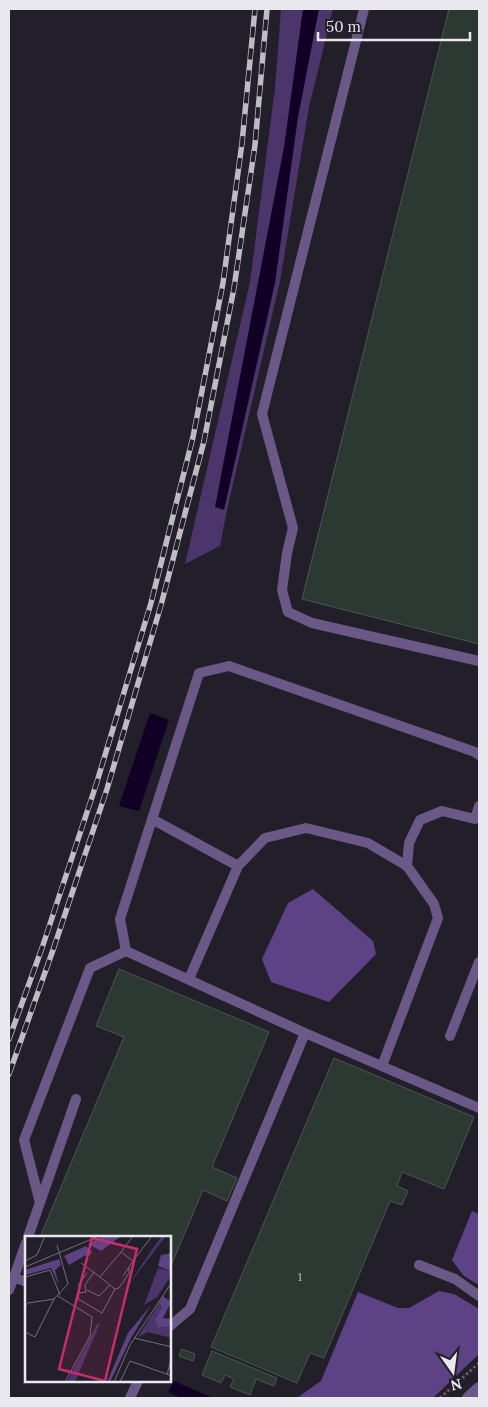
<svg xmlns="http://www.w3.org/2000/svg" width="488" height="1407" font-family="Lora,serif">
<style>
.green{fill:#4b356a}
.forest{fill:#5d4385}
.water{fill:#100025}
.building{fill:#2c3933;stroke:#495750}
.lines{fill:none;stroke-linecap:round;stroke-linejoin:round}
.path{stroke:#615e67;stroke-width:3;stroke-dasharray:2.5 2.5;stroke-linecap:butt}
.service{stroke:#6a5987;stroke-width:10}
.tertiary{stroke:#6a5987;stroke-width:12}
.rail-casing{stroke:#bdbbc3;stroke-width:5.5}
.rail{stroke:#231f2a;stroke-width:4;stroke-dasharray:11;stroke-linecap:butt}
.labels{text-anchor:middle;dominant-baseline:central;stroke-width:5;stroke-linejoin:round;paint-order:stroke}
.number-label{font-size:12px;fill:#babcc0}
.inset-road{fill:none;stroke:#736f79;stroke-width:1}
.view{fill:#c62d6a;fill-opacity:0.15;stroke:#c62d6a;stroke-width:2.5}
.inset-edge{fill:none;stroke:#eae8ef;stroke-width:2.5}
</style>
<rect width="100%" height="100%" fill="#231f2a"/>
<path class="green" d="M281,9H333L309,107L280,281L227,510L220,546L185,564L250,282L275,88Z"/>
<path class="forest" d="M313,889L373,941L376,954L329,1002L271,982L262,959L288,903Z
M472,1211L479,1214V1285L464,1276L452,1260Z
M439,1291L454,1294L479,1309V1354L433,1398H297L321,1381L358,1292L398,1308H409Z"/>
<path class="water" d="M303,9H319L298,117L275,283L224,510L215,507L284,147Z
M150,713L169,720L139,811L119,806Z
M174,1381L211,1397V1398H181L168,1392Z"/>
<path class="building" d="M449,9H479V644L302,599Z
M119,969L269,1032L212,1167L237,1178L227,1201L203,1190L170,1268V1237H40L124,1037L96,1026Z
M334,1058L474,1117L444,1189L402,1172L397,1186L408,1191L402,1205L390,1201L324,1358L310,1353L297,1383L211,1347Z
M182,1349L195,1354L193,1361L179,1356Z
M212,1351L277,1378L274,1386L256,1379L250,1395L230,1387L234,1379L225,1375L221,1383L202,1375Z"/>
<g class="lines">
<path class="path" d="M440,1398L479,1363"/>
<path class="service" d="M364,9L262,414L293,528L287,553L282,590L288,612L312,623L479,661
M152,819L238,866
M126,951L120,919L199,673L229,666L475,752L479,755
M189,979L238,866L265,838L306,828L368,843L407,866
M305,1033L479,1108
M450,1036L479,962
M382,1066L438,918L434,904L407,866L409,843L420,820L442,811L475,819L479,806
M40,1203L24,1140L90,968L126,951L305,1033L190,1309L170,1326
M28,1237L76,1099
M419,1265L455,1279L479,1296
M14,1277L26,1243
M9,1290L14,1277L26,1282
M130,1398L138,1381"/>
<path class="tertiary" d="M468,1398L479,1388"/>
<defs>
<path id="rail" d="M9,1039L42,948L96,785L151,603L193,437L223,283L242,143L255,9
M9,1074L53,950L107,789L161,605L204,441L234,288L255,145L267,9"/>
</defs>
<use href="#rail" class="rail-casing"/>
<use href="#rail" class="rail"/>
</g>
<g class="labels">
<g class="number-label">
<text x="300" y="1276">1</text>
</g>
</g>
<g transform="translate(25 1236)">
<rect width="146" height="146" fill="#231f2a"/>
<path d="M137,0H141L101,52L129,11ZM133,32L146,35V40L132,61L119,69ZM134,67L137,71L131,82L133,92L146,90V102L123,96L113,101ZM75,87L50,146H42L72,88Z" fill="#4b356a"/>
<path d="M78,0H96L76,15L63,8ZM61,10L67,16L64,20L61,19L44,29L39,20ZM147,17V40H146V35L133,30L136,19ZM34,23L36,29L30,34L34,49L26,32L0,39V34ZM138,60L146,66L138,82L146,83V90L133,92L130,84L137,71L134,67ZM126,69L106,102L85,146H82L103,97Z" fill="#5d4385"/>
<path class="inset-road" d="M108,0L96,16L108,25L127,0M96,16L75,41L90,53L94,52L104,37V31M0,25L12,19L19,2M56,27L75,41M0,31L74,0M69,36L60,49L61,56L54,57L53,63L77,77L90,53M98,40L108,25M0,41L25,34L35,59M62,54L74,60L85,49M54,57V48L62,37M33,60L67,81L65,100L40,146M0,70L3,67L29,63M0,96L10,101L29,63L43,48L32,9M109,102L147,111M142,139L147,119M89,146L105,109L147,46M95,146L105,125L147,140"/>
<path class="view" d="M67,2L112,13L80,145L34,133Z"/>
<rect width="146" height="146" class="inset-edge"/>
</g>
<rect width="488" height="1407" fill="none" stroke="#eae8ef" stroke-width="20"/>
<g transform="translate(453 1372) rotate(166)" stroke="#231f2a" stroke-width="4" paint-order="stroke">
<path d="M0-4L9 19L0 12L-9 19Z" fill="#eae8ef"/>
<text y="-8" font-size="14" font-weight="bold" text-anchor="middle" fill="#eae8ef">N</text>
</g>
<path d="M318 32v8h152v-8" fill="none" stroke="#eae8ef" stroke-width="2.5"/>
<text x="326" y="32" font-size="15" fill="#eae8ef" stroke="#231f2a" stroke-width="4" paint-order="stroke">50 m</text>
</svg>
